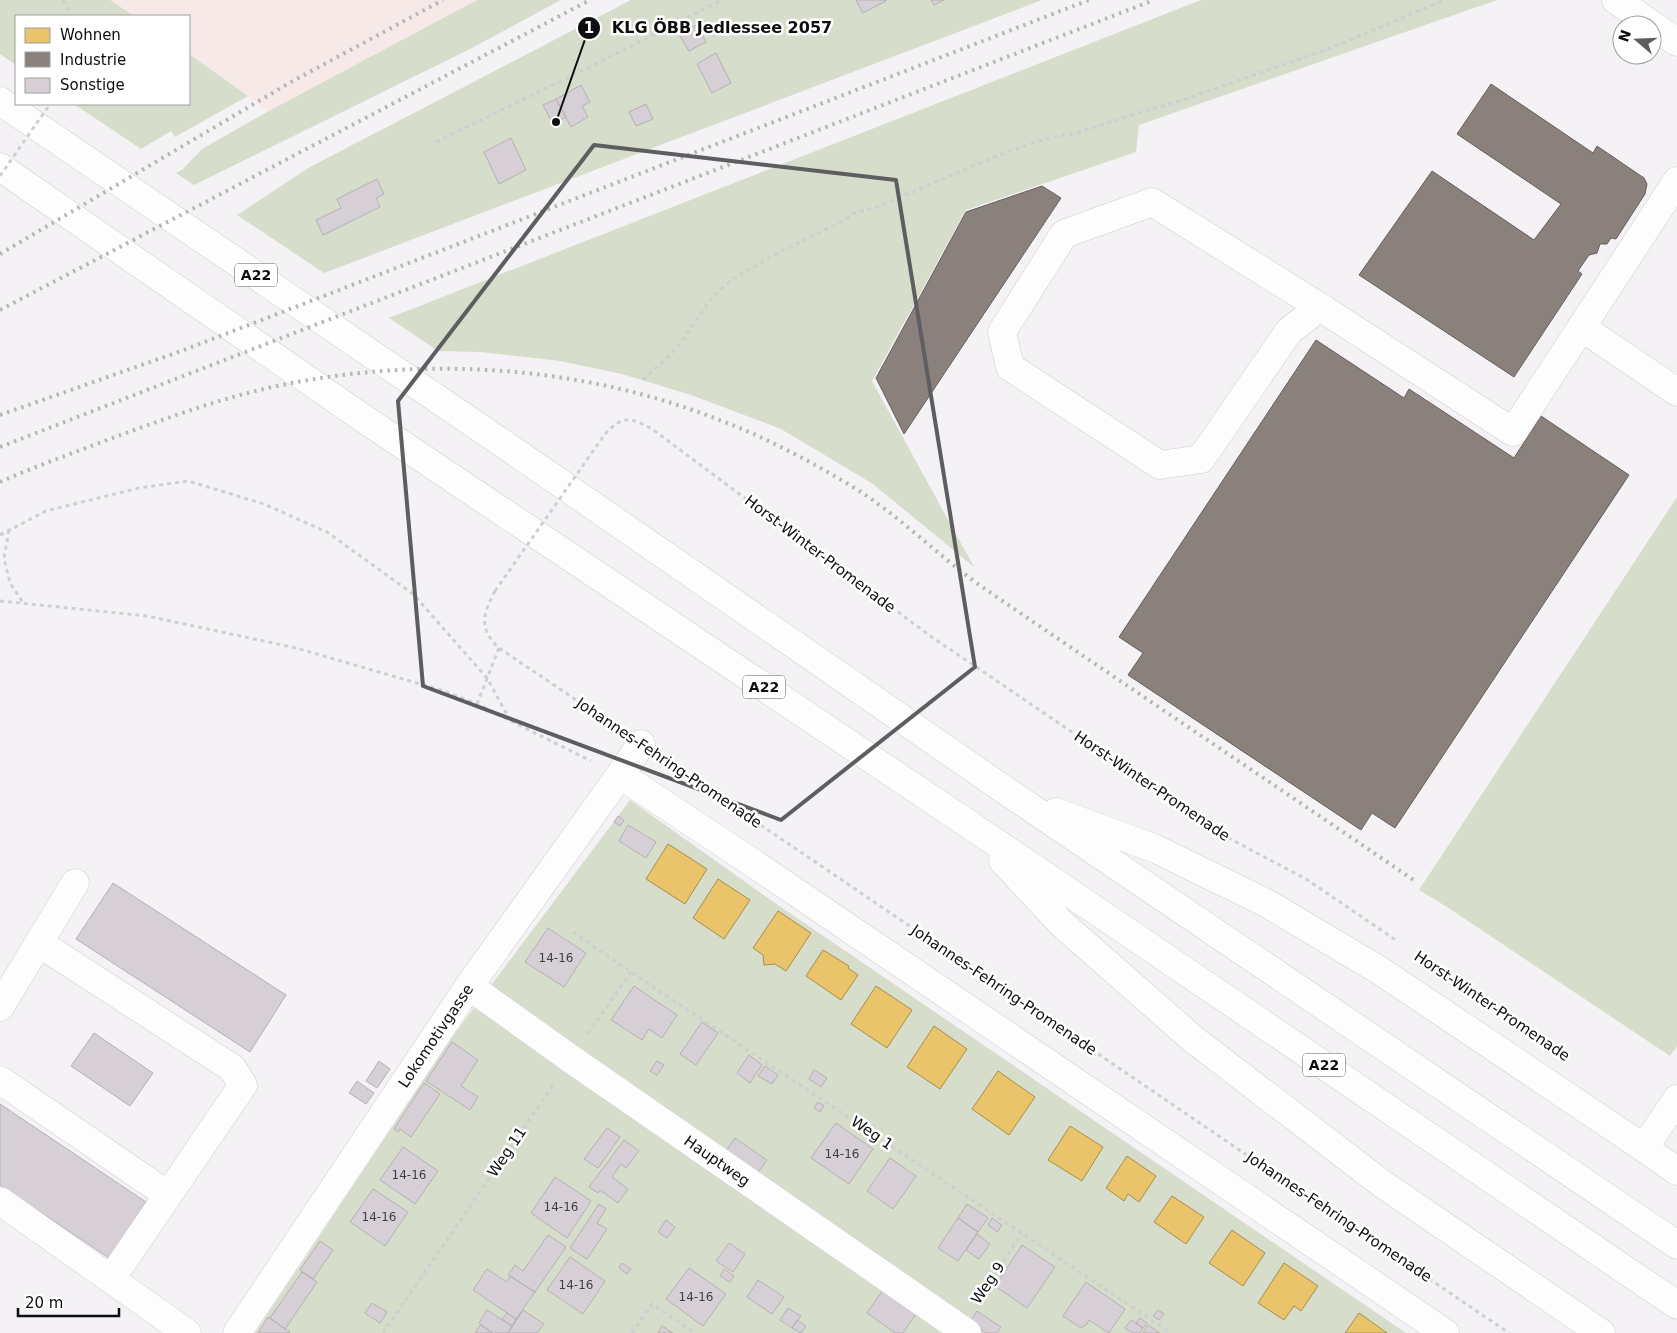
<svg xmlns="http://www.w3.org/2000/svg" width="1677" height="1333" font-family="'DejaVu Sans',sans-serif">
<style>
.commercial{fill:#f8e9e9}
.green{fill:#d6ddcb}
.homes{fill:#e9c46a;stroke:#a78d4f}
.industry{fill:#8a817c;stroke:#655e5b}
.building{fill:#d6cfd6;stroke:#b3b1b2}
.lines{fill:none;stroke-linecap:round;stroke-linejoin:round}
.minor-casing{stroke:#cfcdcf;stroke-width:29}
.major-casing{stroke:#cfcdcf;stroke-width:29}
.highway-casing{stroke:#cfcdcf;stroke-width:29}
.path{stroke:#cfced0;stroke-width:3;stroke-dasharray:4 4;stroke-linecap:butt}
.minor{stroke:#fdfdfe;stroke-width:28}
.major{stroke:#fdfdfe;stroke-width:28}
.highway{stroke:#fdfdfe;stroke-width:28}
.rail{stroke:#b7b6b7;stroke-width:4;stroke-dasharray:2.5 5;stroke-linecap:butt}
.path-bridge{stroke:#cfced0;stroke-width:3;stroke-dasharray:4 4;stroke-linecap:butt}
.marked{fill:none;stroke:#5e5d60;stroke-width:4;stroke-linejoin:round}
.labels{text-anchor:middle;dominant-baseline:central;stroke-width:5;stroke-linejoin:round;paint-order:stroke}
.number-label{font-size:12px;fill:#403e41}
.shield{fill:#fff;stroke:#565657;stroke-width:1}
.shield-label{font-size:14px;font-weight:bold;fill:#0e0d0f}
.street-label{font-size:15px;fill:#0e0d0f;stroke:#fff}
.leader{fill:none;stroke:#0e0d0f;stroke-width:2}
.callout-dot{fill:#0e0d0f;stroke:#fff;stroke-width:2}
.mark-label{font-size:15px;text-anchor:middle;font-weight:bold;fill:#fff}
.callout-label{font-size:16px;text-anchor:middle;font-weight:bold;fill:#0e0d0f;stroke:#fff;stroke-width:5;stroke-linejoin:round;paint-order:stroke}
</style>
<rect width="100%" height="100%" fill="#f4f2f5"/>
<path class="commercial" d="M110,0H477L269,111L189,54V16H134Z"/>
<path class="green" d="M0,0H110L134,16H16V65L0,54Z
M477,0H561L470,49L194,185L176,173L182,170L202,149L269,111Z
M631,0H1042L324,273L237,215L310,167Z
M1201,0H1497L1139,125L1136,152L966,210L872,381L974,567L873,484L781,429L691,395L622,374L560,361L481,352L438,351L389,318Z
M189,54L248,96L175,137L171,131L141,149L74,104H189Z
M1677,497V1046L1670,1056L1447,907L1419,890Z
M630,800L775,903L1406,1333H255L453,1036Z"/>
<path class="homes" d="M668,844L707,869L685,904L646,879Z
M718,879L750,900L724,939L693,918Z
M778,911L811,933L786,971L775,964L764,965L763,955L753,948Z
M823,950L849,966L848,968L858,975L841,1000L806,976Z
M876,986L912,1010L887,1048L851,1024Z
M934,1026L967,1049L940,1089L907,1067Z
M998,1071L1035,1097L1009,1135L972,1109Z
M1070,1126L1103,1147L1082,1181L1048,1160Z
M1127,1156L1156,1176L1139,1202L1128,1194L1124,1201L1106,1188Z
M1172,1196L1204,1217L1186,1244L1154,1222Z
M1232,1230L1265,1253L1243,1286L1209,1263Z
M1284,1263L1318,1286L1301,1311L1294,1306L1284,1320L1258,1303Z
M1359,1313L1387,1333H1345Z"/>
<path class="industry" d="M1491,84L1593,153L1597,146L1644,178L1647,184L1645,194L1616,239L1611,238L1607,244H1600L1597,253L1589,255L1578,271L1582,274L1514,377L1359,275L1432,171L1534,240L1561,204L1457,134Z
M1042,186L1061,198L904,434L876,378L966,212Z
M1316,340L1404,398L1409,389L1514,458L1541,416L1629,475L1395,828L1372,813L1361,830L1128,675L1143,653L1119,637Z"/>
<path class="building" d="M856,0H886V1L863,13Z
M931,0H944L934,5Z
M696,25L706,42L689,51L679,34Z
M716,53L731,83L712,93L697,64Z
M581,85L590,102L582,106L588,117L571,127L556,99Z
M556,99L566,117L553,124L543,105Z
M646,104L653,119L636,126L629,112Z
M511,138L526,170L499,184L484,152Z
M377,179L384,194L376,198L380,207L323,235L316,220L341,208L337,199Z
M618,816L624,820L620,826L614,822Z
M628,825L656,842L646,858L619,841Z
M113,883L286,995L250,1052L76,939Z
M548,928L586,953L564,987L525,962Z
M634,986L677,1015L662,1038L649,1029L642,1040L611,1020Z
M702,1022L718,1033L696,1065L680,1054Z
M94,1033L153,1073L130,1106L71,1066Z
M452,1042L478,1060L461,1086L478,1097L470,1110L426,1081Z
M749,1055L762,1065L750,1083L737,1073Z
M379,1061L390,1069L377,1088L366,1081Z
M657,1061L664,1065L657,1075L650,1071Z
M765,1066L778,1075L772,1084L758,1076Z
M814,1070L827,1078L821,1087L809,1079Z
M357,1081L374,1093L366,1104L349,1093Z
M424,1083L440,1094L411,1137L400,1129L398,1132L394,1129Z
M818,1102L824,1106L820,1112L814,1108Z
M0,1104L146,1202L109,1258L0,1185Z
M836,1123L873,1149L849,1184L811,1158Z
M607,1128L620,1137L598,1168L584,1159Z
M735,1138L767,1160L755,1177L723,1155Z
M624,1140L639,1151L626,1168L621,1164L612,1177L628,1189L618,1203L600,1190L598,1193L589,1187Z
M403,1147L438,1171L415,1204L380,1180Z
M890,1158L916,1176L893,1209L867,1191Z
M555,1177L591,1201L567,1238L531,1213Z
M373,1189L408,1212L385,1246L350,1222Z
M599,1204L606,1209L597,1223L607,1229L587,1259L570,1248Z
M967,1204L988,1218L978,1232L958,1218Z
M958,1218L978,1232L958,1261L938,1248Z
M992,1218L1002,1225L997,1232L988,1225Z
M666,1220L675,1227L667,1238L658,1232Z
M977,1234L990,1244L979,1259L966,1250Z
M548,1235L566,1247L535,1292L508,1275L515,1265L523,1271Z
M320,1241L333,1250L313,1279L300,1270Z
M729,1243L745,1254L733,1272L716,1261Z
M1022,1245L1055,1267L1027,1308L995,1286Z
M570,1257L605,1281L583,1314L547,1290Z
M622,1263L631,1269L627,1274L619,1268Z
M689,1268L726,1294L703,1326L666,1299Z
M487,1269L507,1282L510,1276L535,1292L516,1319L473,1290Z
M724,1269L734,1276L730,1282L720,1276Z
M302,1272L317,1282L285,1329L270,1318Z
M758,1280L784,1297L772,1314L747,1297Z
M1086,1282L1125,1309L1109,1333L1089,1320L1087,1324L1081,1328L1063,1316Z
M884,1288L918,1311L903,1333H895L867,1313Z
M372,1303L387,1312L380,1323L365,1313Z
M788,1308L801,1316L792,1328L780,1320Z
M487,1310L512,1326L508,1333H493L479,1323Z
M523,1310L544,1324L537,1333H508Z
M1158,1310L1164,1314L1159,1320L1153,1316Z
M977,1311L1001,1327L997,1333H986L970,1322Z
M507,1313L516,1319L512,1326L502,1319Z
M268,1317L290,1332L289,1333H258Z
M1140,1318L1147,1323L1143,1328L1136,1323Z
M797,1320L806,1326L801,1333L792,1328Z
M1131,1320L1143,1328L1140,1333H1133L1125,1328Z
M480,1325L493,1333H475Z
M1148,1325L1160,1333H1143Z
M662,1326L673,1333H658Z"/>
<g class="lines">
<defs>
<path id="minor" d="M1616,0L1677,42
M1320,307L1289,331L1201,459L1160,465L1010,367L1002,332L1064,234L1152,202L1320,307L1513,432L1677,181
M1581,327L1677,392
M620,775L753,863L1445,1333
M39,943L232,1068L243,1085L111,1279
M469,986L571,1059L967,1333
M0,1007L75,883
M0,1080L168,1195
M1644,1148L1677,1099
M0,1201L187,1333
M237,1333L469,986L620,775L641,744"/>
<path id="major" d="M1644,1148L1677,1171"/>
<path id="highway" d="M0,101L511,449L1015,797L1677,1245
M0,167L373,425L970,825L1677,1305
M1056,812L1156,849L1268,904L1379,970L1644,1148
M1003,861L1062,924L1193,1039L1381,1183L1601,1333"/>
</defs>
<use href="#minor" class="minor-casing"/>
<use href="#major" class="major-casing"/>
<use href="#highway" class="highway-casing"/>
<path class="path" d="M63,0L72,16
M436,142L602,61L722,0
M643,380L677,348L711,299L720,290L734,278L780,252L845,220L854,213L877,207L999,155L1051,137L1073,134L1145,111L1180,101L1331,48L1444,0
M605,434C623,415 630,417 652,429L929,635L1225,836L1306,879L1397,941
M9,530L4,558L10,583L24,604
M0,535L46,511L139,488L188,481L264,504L327,532L413,594L487,678L510,720
M495,591C483,614 478,628 499,648L615,726
M0,601L147,616L296,648L441,690L477,704L591,761
M477,704L499,648
M668,762L1509,1333
M573,932L631,972L1171,1333
M588,1034L631,972
M976,1301L1022,1234
M383,1333L554,1084
M632,1333L652,1304L695,1333"/>
<use href="#minor" class="minor"/>
<use href="#major" class="major"/>
<use href="#highway" class="highway"/>
<path class="rail" d="M0,254L291,82L443,0
M0,310L590,0
M0,415L184,350L1089,0
M0,447L1154,0
M0,482C41,464 84,449 126,433C176,415 225,397 277,386C424,355 582,365 722,421C764,437 804,458 843,481C896,511 938,557 988,591C1130,688 1273,784 1415,881"/>
<path class="path-bridge" d="M0,176L50,104
M495,591L605,434"/>
</g>
<path class="marked" d="M594,145L896,180L975,667L781,820L423,686L398,401Z"/>
<g class="labels">
<g class="number-label">
<text x="556" y="958">14-16</text>
<text x="842" y="1154">14-16</text>
<text x="409" y="1175">14-16</text>
<text x="561" y="1207">14-16</text>
<text x="379" y="1217">14-16</text>
<text x="576" y="1285">14-16</text>
<text x="696" y="1297">14-16</text>
</g>
<g class="shield">
<rect x="235" y="263.5" width="42" height="23" rx="4"/>
<rect x="743" y="675.5" width="42" height="23" rx="4"/>
<rect x="1303" y="1053.5" width="42" height="23" rx="4"/>
</g>
<g class="shield-label">
<text x="256" y="275">A22</text>
<text x="764" y="687">A22</text>
<text x="1324" y="1065">A22</text>
</g>
<g class="street-label">
<text transform="translate(820 554) rotate(37)">Horst-Winter-Promenade</text>
<text transform="translate(669 763) rotate(34)">Johannes-Fehring-Promenade</text>
<text transform="translate(1152 786) rotate(34)">Horst-Winter-Promenade</text>
<text transform="translate(1004 990) rotate(34)">Johannes-Fehring-Promenade</text>
<text transform="translate(1492 1006) rotate(34)">Horst-Winter-Promenade</text>
<text transform="translate(436 1036) rotate(-56)">Lokomotivgasse</text>
<text transform="translate(872 1133) rotate(34)">Weg 1</text>
<text transform="translate(507 1152) rotate(-56)">Weg 11</text>
<text transform="translate(717 1161) rotate(35)">Hauptweg</text>
<text transform="translate(1339 1217) rotate(34)">Johannes-Fehring-Promenade</text>
<text transform="translate(988 1283) rotate(-56)">Weg 9</text>
</g>
</g>
<path class="leader" d="M556 122L589 28"/>
<g class="callout-dot">
<circle cx="556" cy="122" r="5"/>
<circle cx="589" cy="28" r="12"/>
</g>
<g class="mark-label">
<text x="589" y="33">1</text>
</g>
<g class="callout-label">
<text x="722" y="33">KLG ÖBB Jedlessee 2057</text>
</g>
<rect x="15" y="15" width="175" height="90" fill="#ffffff" stroke="#9f9e9f"/>
<rect x="25" y="28" width="25" height="15" fill="#e9c46a" stroke="#9f9e9f"/>
<text x="60" y="40" font-size="15" fill="#0e0d0f">Wohnen</text>
<rect x="25" y="52" width="25" height="15" fill="#8a817c" stroke="#9f9e9f"/>
<text x="60" y="65" font-size="15" fill="#0e0d0f">Industrie</text>
<rect x="25" y="78" width="25" height="15" fill="#d6cfd6" stroke="#9f9e9f"/>
<text x="60" y="90" font-size="15" fill="#0e0d0f">Sonstige</text>
<g transform="translate(1637 40) rotate(289)"><circle r="24" fill="#ffffff" stroke="#9f9e9f"/>
<path d="M0-4L9 19L0 12L-9 19Z" fill="#5e5d60"/>
<text y="-8" font-size="14" font-weight="bold" text-anchor="middle" fill="#0e0d0f">N</text>
</g>
<path d="M18 1308v8h101v-8" fill="none" stroke="#0e0d0f" stroke-width="2.5"/>
<text x="25" y="1308" font-size="15" fill="#0e0d0f" stroke="#ffffff" stroke-width="4" paint-order="stroke">20 m</text>
</svg>
